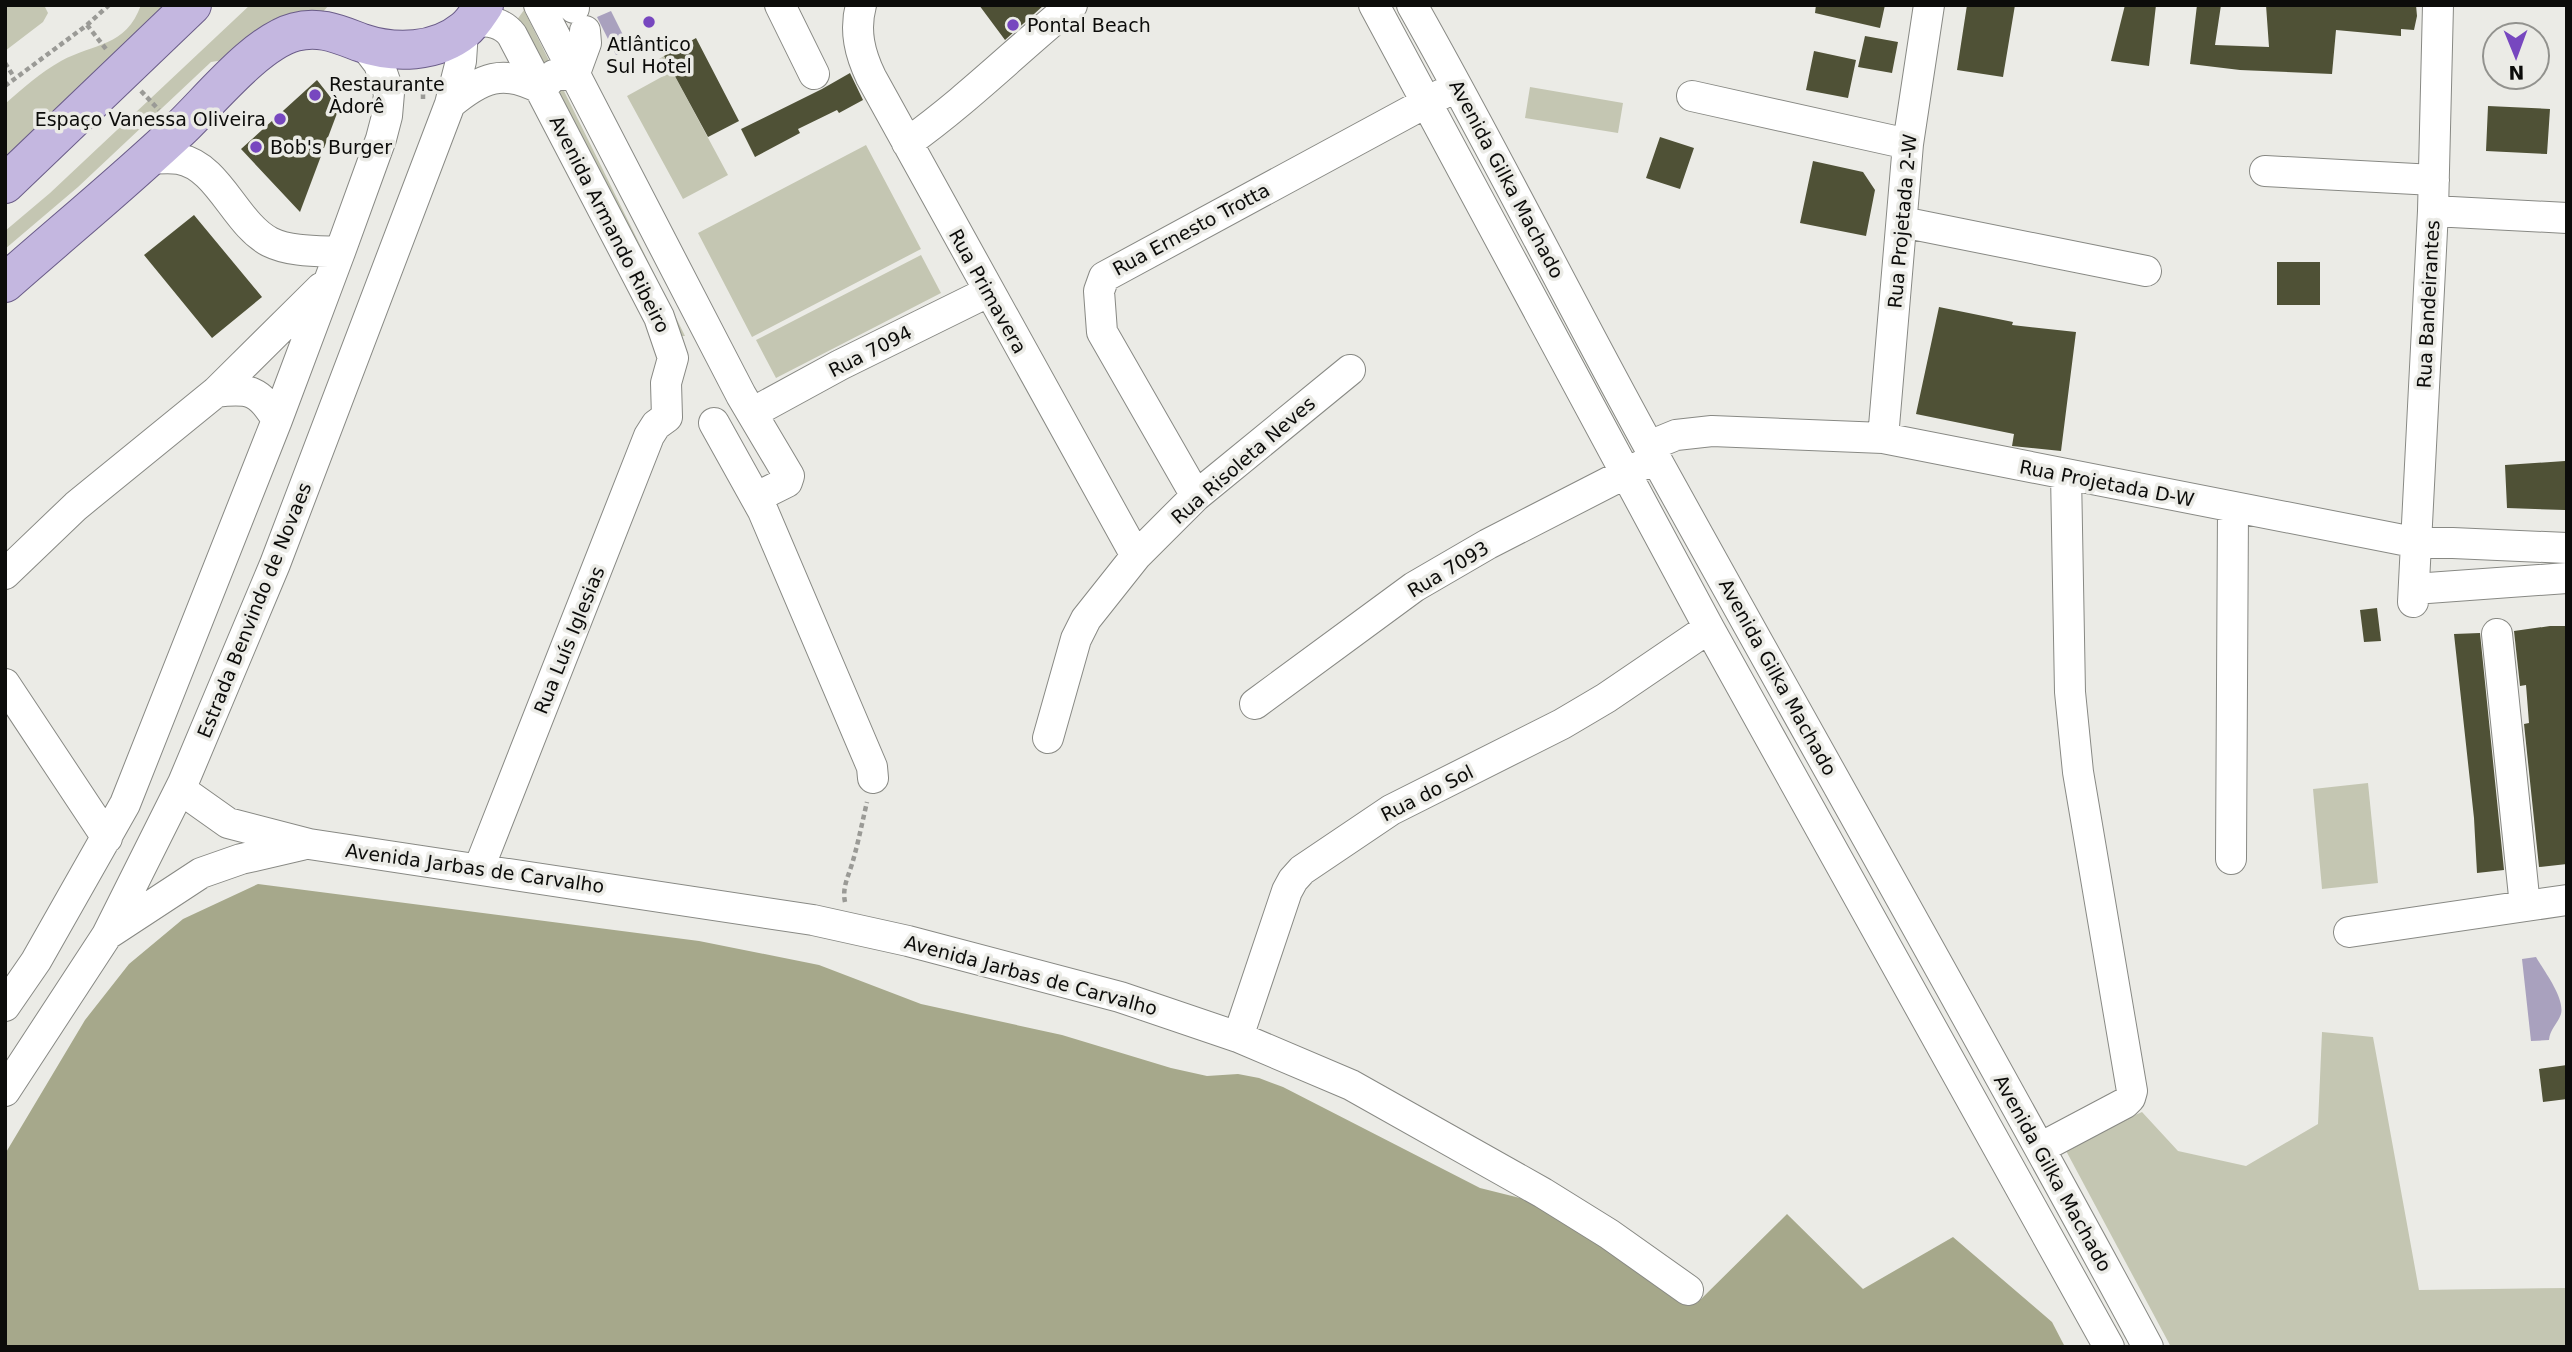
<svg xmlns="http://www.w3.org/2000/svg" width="2572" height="1352" font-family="'DejaVu Sans',sans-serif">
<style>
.green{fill:#c4c6b2}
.forest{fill:#a6a88b}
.water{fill:#a9a1be}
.building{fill:#4f5136}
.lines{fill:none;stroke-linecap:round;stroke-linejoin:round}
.minor-casing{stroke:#888984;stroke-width:32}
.major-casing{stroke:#6a5c88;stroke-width:40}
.path{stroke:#9a9a96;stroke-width:4.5;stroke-dasharray:5 3.5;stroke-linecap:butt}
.minor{stroke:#fff;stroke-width:30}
.major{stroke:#c4b7e0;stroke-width:38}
.poi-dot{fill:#7747bf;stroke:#ebebe6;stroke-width:2.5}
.labels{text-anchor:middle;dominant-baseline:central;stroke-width:7;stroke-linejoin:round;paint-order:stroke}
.poi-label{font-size:19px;fill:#0c0c0a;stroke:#ebebe6;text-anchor:start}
.street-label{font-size:19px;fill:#0c0c0a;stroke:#ebebe6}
</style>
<rect width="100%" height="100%" fill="#ebebe6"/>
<path class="green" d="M5,5H44L48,13L43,22L5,51Z
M141,5H173L5,163V104C22,89 41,72 61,61C94,43 126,47 141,5Z
M250,5H329L315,21L243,57L211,62L78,187L5,249V231L50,193Z
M524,10L685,336H672L514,24Z
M664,56L728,175L683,199L627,96L667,74L659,59Z
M1530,87L1623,103L1618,133L1525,118Z
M866,145L921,249L752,337L698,233Z
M921,255L941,293L776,378L756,340Z
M2368,783L2378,883L2322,889L2313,789Z
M2322,1032L2373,1037L2419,1290L2567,1288V1347H2171L2064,1147L2142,1112L2178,1151L2246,1166L2318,1124Z"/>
<path class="forest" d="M258,884L699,941L819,965L921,1004L1062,1035L1171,1068L1207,1076L1238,1074L1259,1078L1283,1087L1480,1188L1532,1201L1697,1303L1787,1214L1863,1289L1953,1237L2052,1322L2065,1347H5V1154L85,1020L129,964L183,919Z"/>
<path class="water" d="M611,11L630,49L616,55L597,17Z
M2536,957C2544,971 2565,998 2561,1014C2558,1023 2550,1029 2549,1040L2531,1041L2522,959Z"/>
<path class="building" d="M979,5H1044L1005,40Z
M1816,5H1885L1880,28L1815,13Z
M1967,5H2015L2003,77L1957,70Z
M2125,5H2156L2149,66L2111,61Z
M2197,5H2221L2215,45L2269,47L2266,5H2416L2417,16L2414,30L2401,29V36L2336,30L2332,74L2240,70L2190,64Z
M1865,36L1898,42L1892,73L1858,67Z
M696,38L739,121L708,137L664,56Z
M1814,51L1856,60L1848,98L1806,90Z
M850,73L863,100L839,113L837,110L798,129L800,133L755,157L741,129L822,89Z
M317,80L339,108L300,212L241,149Z
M2488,106L2550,109L2547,154L2486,151Z
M1660,137L1694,148L1680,189L1646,178Z
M1813,161L1863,172L1875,190L1866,236L1800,223Z
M194,215L262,297L212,338L144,255Z
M2277,262H2320V305H2277Z
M1939,307L2013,322L2012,325L2076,332L2061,451L2012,446L2014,434L1916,414Z
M2565,461V510L2507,508L2505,465Z
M2377,608L2381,641L2364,642L2360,610Z
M2550,626H2567V864L2539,867L2524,724L2529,723L2526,685L2520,686L2514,631Z
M2480,633L2504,870L2477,873L2474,818L2454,634Z
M2567,1065V1099L2543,1102L2539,1069Z"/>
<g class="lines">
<defs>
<path id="minor" d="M539,5L741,395L789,476L787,482L757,497
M571,5L574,8
M780,5L814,74
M861,5C854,31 860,54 871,77L1136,556
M1374,5L1709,628L2109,1347
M1412,5C1493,148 1566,295 1645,439C1812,742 1984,1042 2148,1347
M473,21C489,21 502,22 512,35L659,317L673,358L666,383L667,417
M1692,96L1908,144
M450,104C481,78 503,68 541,89L554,75L575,73L586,43L585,31
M907,143C966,101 1016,51 1072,5
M146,159C156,159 168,157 179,159C219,166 235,224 270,242C290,252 318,251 340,252
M2265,171L2434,180
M2433,211L2567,218
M1902,222L2146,271
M216,392C250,388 259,390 277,420
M752,413L840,365L988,292
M714,423L763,511L872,767L873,778
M1883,438L1908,144L1929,5
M1649,446L1676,435L1712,431L1883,438L2408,541L2567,548
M1196,496L1102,332L1099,291L1104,277L1442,94
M5,574L76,506L216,392L321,288
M2414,589L2567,578
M2413,602L2433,211L2438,5
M2497,634L2525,906
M5,684L107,838
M1255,704L1414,587L1488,544L1644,464
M1048,738L1076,639L1086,619L1136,556L1196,496L1350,370
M180,789L228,823L309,844L813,920L908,941L1120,997L1238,1037L1351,1085L1543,1193L1609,1234L1688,1290
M2231,859L2233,509
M479,868L649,436L656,425L667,417
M2349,932L2567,900
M108,934L201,873L241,859L302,845
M5,1006L36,961L125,804L277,420L340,252L381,139L387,116L389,93L379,64L363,43
M1238,1037L1287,891L1293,880L1302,870L1391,810L1562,724L1606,698L1709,628
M5,1091L107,935L183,783L275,564L450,104L461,61L463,31
M2040,1148L2125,1103L2130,1098L2132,1091L2078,772L2070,692L2066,474"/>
<path id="major" d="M5,184L192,5
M5,283C64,231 125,181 182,127C211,99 257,42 295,32C320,25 340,35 362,43C395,54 436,53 464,30C472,24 478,14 484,5"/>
</defs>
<use href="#minor" class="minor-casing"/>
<use href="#major" class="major-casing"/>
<path class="path" d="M87,25L106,49
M5,63L14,77
M5,86L87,25L109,5
M141,91L159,110
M423,99V76
M845,902C842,888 848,877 852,864C858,844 862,823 867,802"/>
<use href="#minor" class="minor"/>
<use href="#major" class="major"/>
</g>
<g class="poi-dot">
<circle cx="649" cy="22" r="7"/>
<circle cx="1013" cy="25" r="7"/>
<circle cx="315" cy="95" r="7"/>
<circle cx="280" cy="119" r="7"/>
<circle cx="256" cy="147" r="7"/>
</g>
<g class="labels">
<g class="poi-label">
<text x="1027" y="25">Pontal Beach</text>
<text x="649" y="44" text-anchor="middle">Atlântico<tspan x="649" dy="22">Sul Hotel</tspan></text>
<text x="329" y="84">Restaurante<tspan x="329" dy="22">Àdorê</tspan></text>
<text x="266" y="119" text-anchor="end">Espaço Vanessa Oliveira</text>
<text x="270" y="147">Bob's Burger</text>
</g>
<g class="street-label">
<text transform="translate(1507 179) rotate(62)">Avenida Gilka Machado</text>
<text transform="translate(1902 221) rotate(-85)">Rua Projetada 2-W</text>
<text transform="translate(610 224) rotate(63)">Avenida Armando Ribeiro</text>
<text transform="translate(1191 229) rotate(-28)">Rua Ernesto Trotta</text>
<text transform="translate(988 291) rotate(61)">Rua Primavera</text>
<text transform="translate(2428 304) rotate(-87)">Rua Bandeirantes</text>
<text transform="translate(870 351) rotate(-27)">Rua 7094</text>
<text transform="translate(1243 460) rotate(-41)">Rua Risoleta Neves</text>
<text transform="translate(2107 483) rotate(11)">Rua Projetada D-W</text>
<text transform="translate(1448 569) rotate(-31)">Rua 7093</text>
<text transform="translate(254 610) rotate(-68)">Estrada Benvindo de Novaes</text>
<text transform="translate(569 640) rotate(-68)">Rua Luís Iglesias</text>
<text transform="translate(1778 677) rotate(61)">Avenida Gilka Machado</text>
<text transform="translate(1427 793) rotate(-27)">Rua do Sol</text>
<text transform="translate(475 868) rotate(8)">Avenida Jarbas de Carvalho</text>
<text transform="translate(1031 975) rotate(15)">Avenida Jarbas de Carvalho</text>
<text transform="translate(2053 1173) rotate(61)">Avenida Gilka Machado</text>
</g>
</g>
<rect width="2572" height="1352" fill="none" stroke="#0c0c0a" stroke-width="14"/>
<g transform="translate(2516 56) rotate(179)"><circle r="33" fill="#ebebe6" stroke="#92928e" stroke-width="2"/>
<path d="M0-5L12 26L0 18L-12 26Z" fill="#7747bf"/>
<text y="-10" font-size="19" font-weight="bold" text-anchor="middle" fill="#0c0c0a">N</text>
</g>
</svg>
